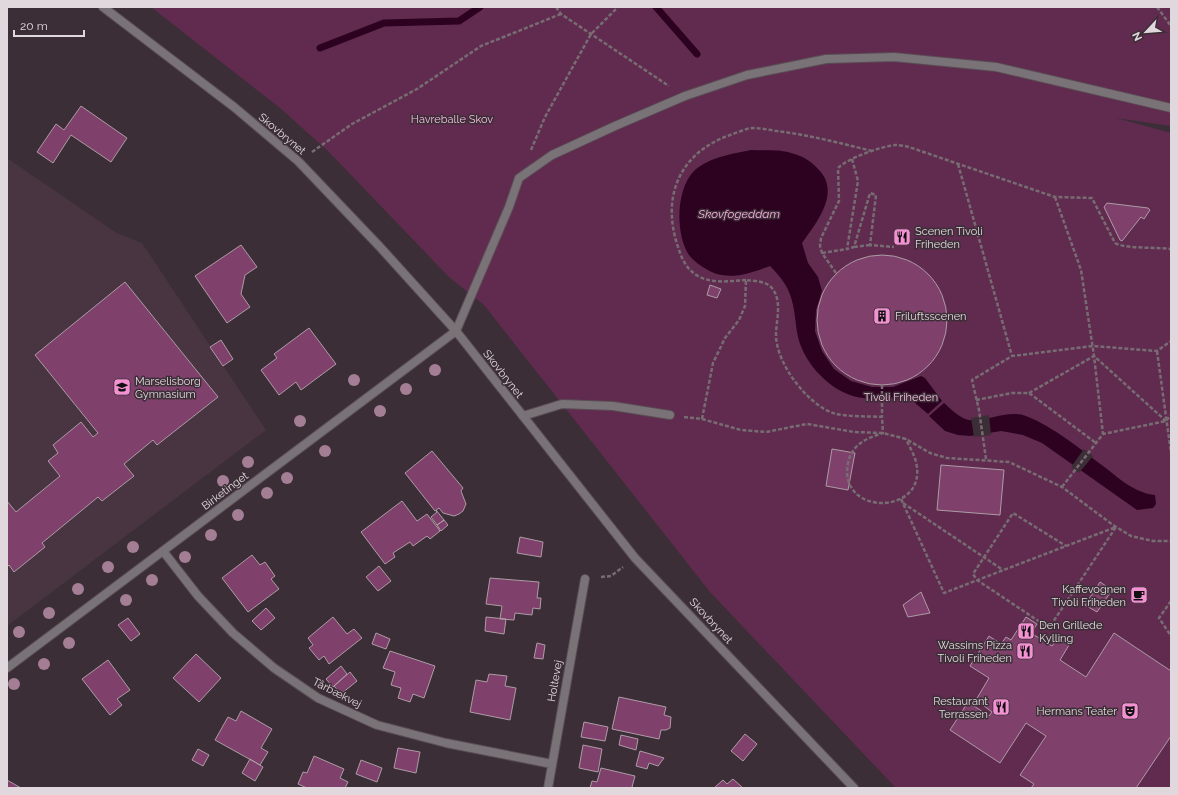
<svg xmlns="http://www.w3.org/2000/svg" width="1178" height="795" font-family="Raleway,sans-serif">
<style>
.built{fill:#483541}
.green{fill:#602b4f}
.water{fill:#2d0221}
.pier{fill:#3c2e36}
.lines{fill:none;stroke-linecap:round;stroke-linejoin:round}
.stream{stroke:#2d0221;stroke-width:7}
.building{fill:#7f416b;stroke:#ac9ca5}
.service-casing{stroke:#5a4d54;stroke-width:10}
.minor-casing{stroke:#5a4d54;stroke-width:10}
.path{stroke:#786c73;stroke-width:2.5;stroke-dasharray:4 2;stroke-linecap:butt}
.service{stroke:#797276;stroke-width:8}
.minor{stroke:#797276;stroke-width:8}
.tree{fill:#a37e95}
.labels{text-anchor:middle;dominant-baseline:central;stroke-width:3;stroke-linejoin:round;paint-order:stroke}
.park-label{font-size:11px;fill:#f7bfe2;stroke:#3c2e36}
.street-label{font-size:11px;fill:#e1d8dd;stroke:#3c2e36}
.poi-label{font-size:11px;fill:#e1d8dd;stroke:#3c2e36;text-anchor:start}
.water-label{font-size:12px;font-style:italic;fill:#f7addd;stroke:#3c2e36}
</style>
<rect width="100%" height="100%" fill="#3c2e36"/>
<path class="built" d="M7,158L115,232L142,243L266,430L7,626Z"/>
<path class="green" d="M151,7H1171V126L1116,118L1171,133V788H896L710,592L484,305L449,277L329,152L280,108Z"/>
<path class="water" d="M751,150C764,151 779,149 791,153C803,156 811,161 819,170C841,193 816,223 802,243L808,263L818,277L822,291L816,310L815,331L822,351L834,369L851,381L872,387H893L921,376L925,378L942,401L928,414L908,397C890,397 869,401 853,396C826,388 801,359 797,332C793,301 793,289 770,266C753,272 736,279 717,274C708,271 695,263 689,255C675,234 676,189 694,171C709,157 732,154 751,150Z
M944,403C951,409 959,418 969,420C983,423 1008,409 1026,416C1054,427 1079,448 1103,466C1119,478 1134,493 1155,495L1156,504L1153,508L1137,510L1042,443L1023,435L1001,431L970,436L958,435L945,431L929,416Z"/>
<path class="pier" d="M989,415L991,435L974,437L971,418Z
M1084,449L1093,456L1079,473L1071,467Z"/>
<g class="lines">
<path class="stream" d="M656,7L697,54
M320,48L384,23L459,21L480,7"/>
</g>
<path class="building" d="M81,106L127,138L111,162L71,135L53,163L37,152L56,124L64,130Z
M1107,203L1148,208L1150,210L1144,219L1141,217L1122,241L1120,240L1104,207Z
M241,245L257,267L245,275L241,294L250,307L227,323L195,276Z
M817 320a65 65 0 1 1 130 0a65 65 0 1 1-130 0Z
M125,282L218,397L157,445L153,440L124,464L134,476L102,501L98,497L42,543L45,547L14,572L9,565L7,567V501L16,512L60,476L48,461L58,453L53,445L81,422L93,437L98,433L35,355Z
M710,285L721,289L717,298L707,295Z
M309,328L336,364L301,390L296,382L279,395L261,370L277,358L274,354Z
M221,340L233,359L223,366L210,347Z
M832,449L855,453L848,490L826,486Z
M432,451L463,488L461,491L466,504L463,511L459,514L454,516L443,513L439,508L435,511L405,473Z
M941,465L1004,470L1000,515L937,510Z
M402,501L417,521L427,514L440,531L430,539L427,536L413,546L410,542L393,553L395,557L385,564L361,532Z
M436,510L444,520L437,525L431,517L437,512Z
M444,520L448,525L441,531L437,525Z
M520,537L543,542L541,557L517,553Z
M252,555L260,565L265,562L275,576L271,579L279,589L248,612L222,578Z
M379,566L391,581L378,591L366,577Z
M490,578L539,582L537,598H541L540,609L533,608L532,615L515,613L514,620L500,619L502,606L486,604Z
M1100,582L1112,590L1097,612L1085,605Z
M921,592L930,613L908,617L903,605Z
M266,608L275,618L261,630L252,621Z
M333,617L347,634L354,629L362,638L329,664L324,656L319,660L309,648L313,645L308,638Z
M486,617L506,619L504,634L485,631Z
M1026,617L1037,624L1031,633L1052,646L1058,638L1069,645L1060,660L1086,677L1114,633L1171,671V736L1136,788H1031L1034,784L1020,775L1046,736L1026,723L1000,763L950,730L968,702L989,716L992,712L976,700L989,678L970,666L989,636L1001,644L1006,637L1011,640Z
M128,618L140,634L131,641L118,625Z
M376,633L390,639L386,649L372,644Z
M537,643L545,645L543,659L534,658Z
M390,651L435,666L424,698L413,694L410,702L398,698L401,688L391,685L395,672L383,668Z
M196,654L221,678L199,702L173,678Z
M108,660L130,690L117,699L122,705L110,715L82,679Z
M341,666L347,674L333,687L326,679Z
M350,672L357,681L341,694L334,686Z
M489,674L507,676L505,686L516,688L510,720L470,712L476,680L487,682Z
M619,697L666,707L664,715L671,717L670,728L666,730H661L659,739L612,729Z
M241,711L272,729L261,748L268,752L260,765L215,740L228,717L236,721Z
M584,722L608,727L605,741L581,737Z
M745,734L757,744L743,761L731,751Z
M621,735L638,739L636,750L619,745Z
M583,745L602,749L598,772L579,768Z
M398,748L420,752L416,773L394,768Z
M198,749L209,755L203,766L192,760Z
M640,751L664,758L658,766L649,763L647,769L636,766Z
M314,756L344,769L340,778L348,782L345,788H307L298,784L303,772L307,773Z
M250,759L263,767L255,781L242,773Z
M361,760L382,768L377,782L356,774Z
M601,768L635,776L632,787L635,788H590L592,781L597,782Z
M733,779L743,788H714L723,780L727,784Z
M7,780L21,788H7Z"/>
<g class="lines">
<defs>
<path id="service" d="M456,331L509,207L519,178L552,155L615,126L685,96L747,75L826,59L894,57L996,67L1171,108
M523,416L562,404L613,406L670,415"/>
<path id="minor" d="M103,7L234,107L298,161L380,247L456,331L635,558L854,788
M163,551L198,596L233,633L274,668L318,698L377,725L446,743L552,764
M7,668L456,331
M548,788L585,579"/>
</defs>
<use href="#service" class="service-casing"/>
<use href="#minor" class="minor-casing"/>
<path class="path" d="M556,7L561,14L669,86
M1157,7L1171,26
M531,150L545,117L591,34L618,7
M312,152L352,124L417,89L481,46L561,14
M852,159L858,181L847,249L854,247L870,193L876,195L870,245L894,247
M958,164L1012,356
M1055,197L1081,270L1094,356L1103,434
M854,247L870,245
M822,253L847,249
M836,273L822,253L820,246L821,238L839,201L838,168C848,158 882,146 896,145C900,145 905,146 909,147L1055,197L1092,198L1115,243C1125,249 1157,247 1171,249
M746,280C730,281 712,284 698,276C686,269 682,259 678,247C661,197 679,153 730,135C737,133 746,128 753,128C761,128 769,130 777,131C809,135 840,143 872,151
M1157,351L1171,453
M882,385V417
M1029,393L1094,356L1166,421
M976,400L1012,393H1029L1096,443
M684,417L702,419L741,430L766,432L807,424L854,432L883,433L906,439L930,453L947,458L1009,462L1062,487L1113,525L1131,536L1153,541H1171
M702,419L713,363L725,338L739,320L745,306L746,280C754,281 765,281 771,287C783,300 776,320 776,335C776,363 807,404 833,413C846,417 868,416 882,417L883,433C867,438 852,444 848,463C837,517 929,516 916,462C914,454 909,446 906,439
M986,459L979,410L972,380L1012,356L1093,346L1157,351L1171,341
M1062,487L1103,434L1166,421L1171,415
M901,499L944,593C1001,571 1058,549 1116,527L1049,628L977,580L973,574L1013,513L1066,546
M903,503L1003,570
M601,577L611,576L623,567
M1171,601L1159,618L1171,636"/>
<use href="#service" class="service"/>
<use href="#minor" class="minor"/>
</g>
<g class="tree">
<circle cx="435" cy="370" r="6"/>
<circle cx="354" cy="380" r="6"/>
<circle cx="406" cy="389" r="6"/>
<circle cx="380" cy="411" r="6"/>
<circle cx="300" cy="421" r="6"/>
<circle cx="325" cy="451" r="6"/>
<circle cx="248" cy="462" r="6"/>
<circle cx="287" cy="478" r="6"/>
<circle cx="223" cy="481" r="6"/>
<circle cx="267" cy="493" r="6"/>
<circle cx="238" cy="515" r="6"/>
<circle cx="211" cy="535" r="6"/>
<circle cx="133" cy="547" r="6"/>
<circle cx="185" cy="557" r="6"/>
<circle cx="108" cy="567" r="6"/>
<circle cx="152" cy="580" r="6"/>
<circle cx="78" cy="589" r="6"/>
<circle cx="126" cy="600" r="6"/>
<circle cx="49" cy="613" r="6"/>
<circle cx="19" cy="632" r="6"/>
<circle cx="69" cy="643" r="6"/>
<circle cx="44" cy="664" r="6"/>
<circle cx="14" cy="684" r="6"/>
</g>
<defs>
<symbol id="restaurant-square" viewBox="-11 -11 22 22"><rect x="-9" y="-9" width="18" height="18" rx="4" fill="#f491d3" stroke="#3c2e36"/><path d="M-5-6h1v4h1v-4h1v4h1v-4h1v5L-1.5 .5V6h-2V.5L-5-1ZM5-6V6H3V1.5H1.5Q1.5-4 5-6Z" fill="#111"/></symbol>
<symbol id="building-square" viewBox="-11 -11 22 22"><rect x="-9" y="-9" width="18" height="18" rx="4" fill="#f491d3" stroke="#3c2e36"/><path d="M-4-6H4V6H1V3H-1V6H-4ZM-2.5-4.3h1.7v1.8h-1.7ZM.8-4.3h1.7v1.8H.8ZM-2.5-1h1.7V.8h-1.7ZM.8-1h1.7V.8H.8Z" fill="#111"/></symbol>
<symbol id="university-square" viewBox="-11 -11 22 22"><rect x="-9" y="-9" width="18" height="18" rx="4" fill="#f491d3" stroke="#3c2e36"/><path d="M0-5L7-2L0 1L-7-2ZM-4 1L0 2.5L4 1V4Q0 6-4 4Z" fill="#111"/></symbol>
<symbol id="cafe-square" viewBox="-11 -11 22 22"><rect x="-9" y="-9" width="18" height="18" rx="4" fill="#f491d3" stroke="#3c2e36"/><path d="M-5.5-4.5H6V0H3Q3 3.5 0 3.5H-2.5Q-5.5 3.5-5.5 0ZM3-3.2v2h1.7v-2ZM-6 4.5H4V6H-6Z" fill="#111"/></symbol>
<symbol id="theatre-square" viewBox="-11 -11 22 22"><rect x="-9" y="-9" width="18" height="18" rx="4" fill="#f491d3" stroke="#3c2e36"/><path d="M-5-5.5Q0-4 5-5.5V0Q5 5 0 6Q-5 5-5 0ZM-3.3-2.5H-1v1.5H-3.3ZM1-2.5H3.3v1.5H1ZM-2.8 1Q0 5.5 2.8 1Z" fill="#111"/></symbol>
</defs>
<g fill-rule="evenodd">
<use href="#restaurant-square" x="892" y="227" width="20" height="20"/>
<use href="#building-square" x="872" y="306" width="20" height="20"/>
<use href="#university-square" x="112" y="377" width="20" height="20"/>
<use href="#cafe-square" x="1129" y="585" width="20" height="20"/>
<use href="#restaurant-square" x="1016" y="621" width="20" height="20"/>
<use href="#restaurant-square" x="1015" y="641" width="20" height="20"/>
<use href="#restaurant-square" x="991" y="697" width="20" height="20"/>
<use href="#theatre-square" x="1120" y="701" width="20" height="20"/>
</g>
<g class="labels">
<g class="park-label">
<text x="452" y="119">Havreballe Skov</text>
<text x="901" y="397">Tivoli Friheden</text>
</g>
<g class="street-label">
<text transform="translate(282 134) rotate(40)">Skovbrynet</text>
<text transform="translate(503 374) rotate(52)">Skovbrynet</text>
<text transform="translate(225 491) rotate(-37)">Birketinget</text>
<text transform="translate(711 621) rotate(47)">Skovbrynet</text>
<text transform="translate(555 681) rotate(-80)">Holtevej</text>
<text transform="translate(337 693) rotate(27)">Tårbækvej</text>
</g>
<g class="poi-label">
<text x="915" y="231">Scenen Tivoli<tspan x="915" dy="13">Friheden</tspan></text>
<text x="895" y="316">Friluftsscenen</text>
<text x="135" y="381">Marselisborg<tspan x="135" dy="13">Gymnasium</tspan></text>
<text x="1126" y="589" text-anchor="end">Kaffevognen<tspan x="1126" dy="13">Tivoli Friheden</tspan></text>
<text x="1039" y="625">Den Grillede<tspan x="1039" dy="13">Kylling</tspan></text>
<text x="1012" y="645" text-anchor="end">Wassims Pizza<tspan x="1012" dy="13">Tivoli Friheden</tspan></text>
<text x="988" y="701" text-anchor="end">Restaurant<tspan x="988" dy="13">Terrassen</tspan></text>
<text x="1117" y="711" text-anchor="end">Hermans Teater</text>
</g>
<g class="water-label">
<text x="739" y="214">Skovfogeddam</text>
</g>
</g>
<rect width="1178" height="795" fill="none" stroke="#e1d8dd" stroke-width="16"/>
<g transform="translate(1146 32) rotate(244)" stroke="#3c2e36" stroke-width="3" paint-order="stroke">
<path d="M0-3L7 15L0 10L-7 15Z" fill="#e1d8dd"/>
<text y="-6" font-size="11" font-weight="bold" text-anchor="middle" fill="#e1d8dd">N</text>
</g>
<path d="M14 30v6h70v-6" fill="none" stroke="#e1d8dd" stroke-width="2"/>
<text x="20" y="30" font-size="12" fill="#e1d8dd" stroke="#3c2e36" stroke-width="3" paint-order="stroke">20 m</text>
</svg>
